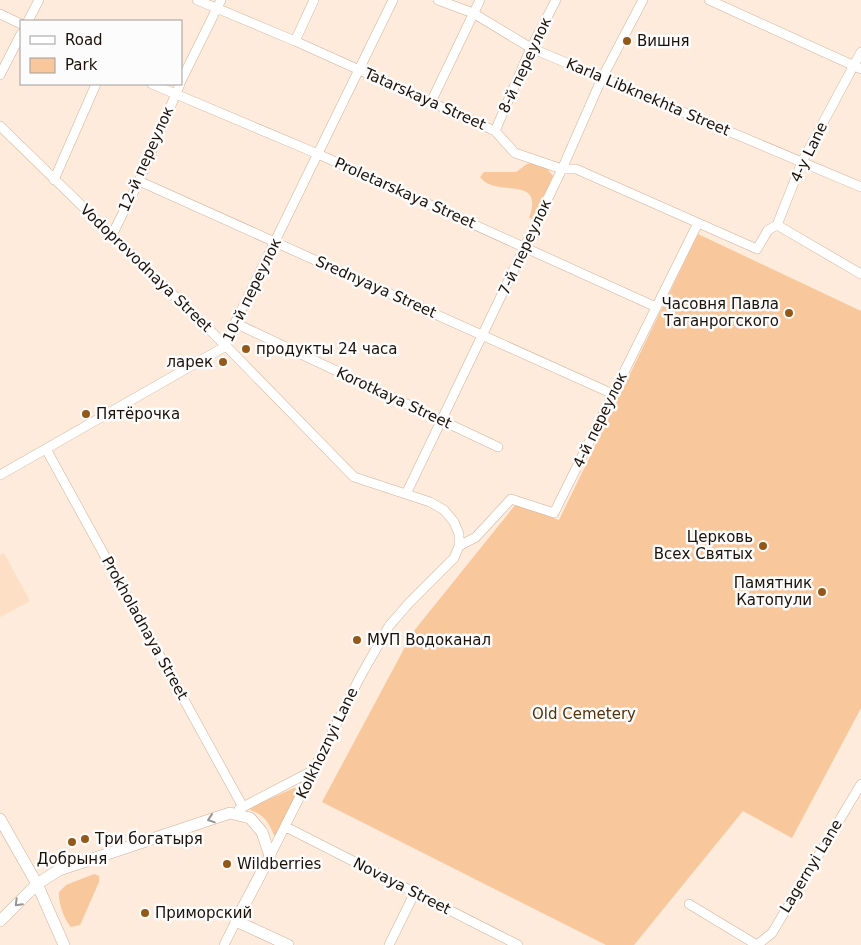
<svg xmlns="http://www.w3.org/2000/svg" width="861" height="945" font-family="'DejaVu Sans',sans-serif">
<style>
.built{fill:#fddfc6}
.green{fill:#f8c79c}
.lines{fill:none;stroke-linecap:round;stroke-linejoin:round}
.minor-casing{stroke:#cfb198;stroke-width:10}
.major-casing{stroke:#cfb198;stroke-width:12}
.minor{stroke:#fff;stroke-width:9}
.major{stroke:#fff;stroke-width:11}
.oneway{stroke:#989490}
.poi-dot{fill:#945918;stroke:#fcfcfc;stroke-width:2}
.labels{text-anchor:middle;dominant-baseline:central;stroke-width:5;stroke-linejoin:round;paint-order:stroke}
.poi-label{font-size:15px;fill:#1b1108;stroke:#fcfcfc;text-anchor:start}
.street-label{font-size:15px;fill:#1b1108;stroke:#fcfcfc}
.park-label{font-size:15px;fill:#553108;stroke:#fcfcfc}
</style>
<rect width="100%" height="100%" fill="#feebdb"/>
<path class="built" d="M4,553L30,601L0,617V555Z"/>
<path class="green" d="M536,162L546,167L553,176L533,219L529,218C545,173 496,199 480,177L484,172H516L527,164Z
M698,234L861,311V708L792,838L743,811L634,945H606L322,802L413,632L516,504L559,520Z
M294,788L297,789L298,794L276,835H274C268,821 264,815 250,810L251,807Z
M94,874L99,876V882L80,925L71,927C64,920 58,902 59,892L66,885Z"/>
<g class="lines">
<defs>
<path id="minor" d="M197,0L295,41L495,131L515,153L562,169H576L757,249L768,230L777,225L802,162L861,52
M438,0L473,13L531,48L861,187
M709,0L861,69
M0,14L21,24
M28,21L39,0
M295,41L314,0
M0,75L21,34
M181,81L221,0
M152,84L318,154L656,307
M431,102L480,0
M0,126L226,346L354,477L430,502L444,510L454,522L459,534V546L454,558L409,603L389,626L359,679L270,856
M495,131L531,48L556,0
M54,180L96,84
M139,181L613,394
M777,225L861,274
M112,235L139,181L180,84
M235,323L498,447
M46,449L243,807
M0,475L226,346L235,323L393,0
M406,494L562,169L602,78L643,0
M459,546L476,537L511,499L554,513L698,223
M239,809L312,771
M286,827L518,945
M689,904L757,945L772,933L861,784
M224,945L236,921
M389,945L415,892"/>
<path id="major" d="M0,819L37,884L64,945
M0,921L37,884L59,870L230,813L250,818L262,832L270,856L236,921L288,945"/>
</defs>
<use href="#minor" class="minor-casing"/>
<use href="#major" class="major-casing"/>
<use href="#minor" class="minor"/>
<use href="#major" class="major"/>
</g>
<defs><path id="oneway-chevron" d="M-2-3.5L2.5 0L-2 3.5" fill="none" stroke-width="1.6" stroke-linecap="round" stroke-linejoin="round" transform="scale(1.25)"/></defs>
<g class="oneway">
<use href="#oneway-chevron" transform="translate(211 819) rotate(162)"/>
<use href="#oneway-chevron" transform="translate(18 903) rotate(135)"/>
</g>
<g class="poi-dot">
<circle cx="627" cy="41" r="5"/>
<circle cx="789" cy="313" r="5"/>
<circle cx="246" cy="349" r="5"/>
<circle cx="223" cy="362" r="5"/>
<circle cx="86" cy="414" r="5"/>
<circle cx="763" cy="546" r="5"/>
<circle cx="822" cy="592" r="5"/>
<circle cx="357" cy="640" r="5"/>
<circle cx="85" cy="839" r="5"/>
<circle cx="72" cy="842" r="5"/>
<circle cx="227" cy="864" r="5"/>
<circle cx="145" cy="913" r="5"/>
</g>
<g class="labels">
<g class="poi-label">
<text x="637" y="41">Вишня</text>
<text x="779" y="304" text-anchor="end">Часовня Павла<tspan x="779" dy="17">Таганрогского</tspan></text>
<text x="256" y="349">продукты 24 часа</text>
<text x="213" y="362" text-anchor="end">ларек</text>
<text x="96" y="414">Пятёрочка</text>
<text x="753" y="537" text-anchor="end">Церковь<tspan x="753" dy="17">Всех Святых</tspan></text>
<text x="812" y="583" text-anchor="end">Памятник<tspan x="812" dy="17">Катопули</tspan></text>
<text x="367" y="640">МУП Водоканал</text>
<text x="95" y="839">Три богатыря</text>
<text x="72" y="859" text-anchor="middle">Добрыня</text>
<text x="237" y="864">Wildberries</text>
<text x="155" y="913">Приморский</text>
</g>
<g class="street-label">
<text transform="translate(525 65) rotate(-65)">8-й переулок</text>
<text transform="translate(648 97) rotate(23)">Karla Libknekhta Street</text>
<text transform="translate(425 99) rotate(24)">Tatarskaya Street</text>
<text transform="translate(809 152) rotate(-64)">4-y Lane</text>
<text transform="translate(146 159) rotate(-66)">12-й переулок</text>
<text transform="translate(405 193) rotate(24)">Proletarskaya Street</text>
<text transform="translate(525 247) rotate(-65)">7-й переулок</text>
<text transform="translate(146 268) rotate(44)">Vodoprovodnaya Street</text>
<text transform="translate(376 287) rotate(24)">Srednyaya Street</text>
<text transform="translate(252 290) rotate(-64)">10-й переулок</text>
<text transform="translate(394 398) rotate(25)">Korotkaya Street</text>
<text transform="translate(600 420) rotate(-64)">4-й переулок</text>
<text transform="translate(145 628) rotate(61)">Prokholadnaya Street</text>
<text transform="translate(327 743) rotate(-64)">Kolkhoznyi Lane</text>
<text transform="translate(811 866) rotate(-59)">Lagernyi Lane</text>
<text transform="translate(402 886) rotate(27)">Novaya Street</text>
</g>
<g class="park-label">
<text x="584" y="714">Old Cemetery</text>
</g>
</g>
<rect x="20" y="20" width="162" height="65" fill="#fcfcfc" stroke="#a29e9a"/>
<rect x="30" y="36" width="25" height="8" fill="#ffffff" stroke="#a29e9a"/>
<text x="65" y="45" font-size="15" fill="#1b1108">Road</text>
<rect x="30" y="58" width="25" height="15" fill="#f8c79c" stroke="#a29e9a"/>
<text x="65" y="70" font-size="15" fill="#1b1108">Park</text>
</svg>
